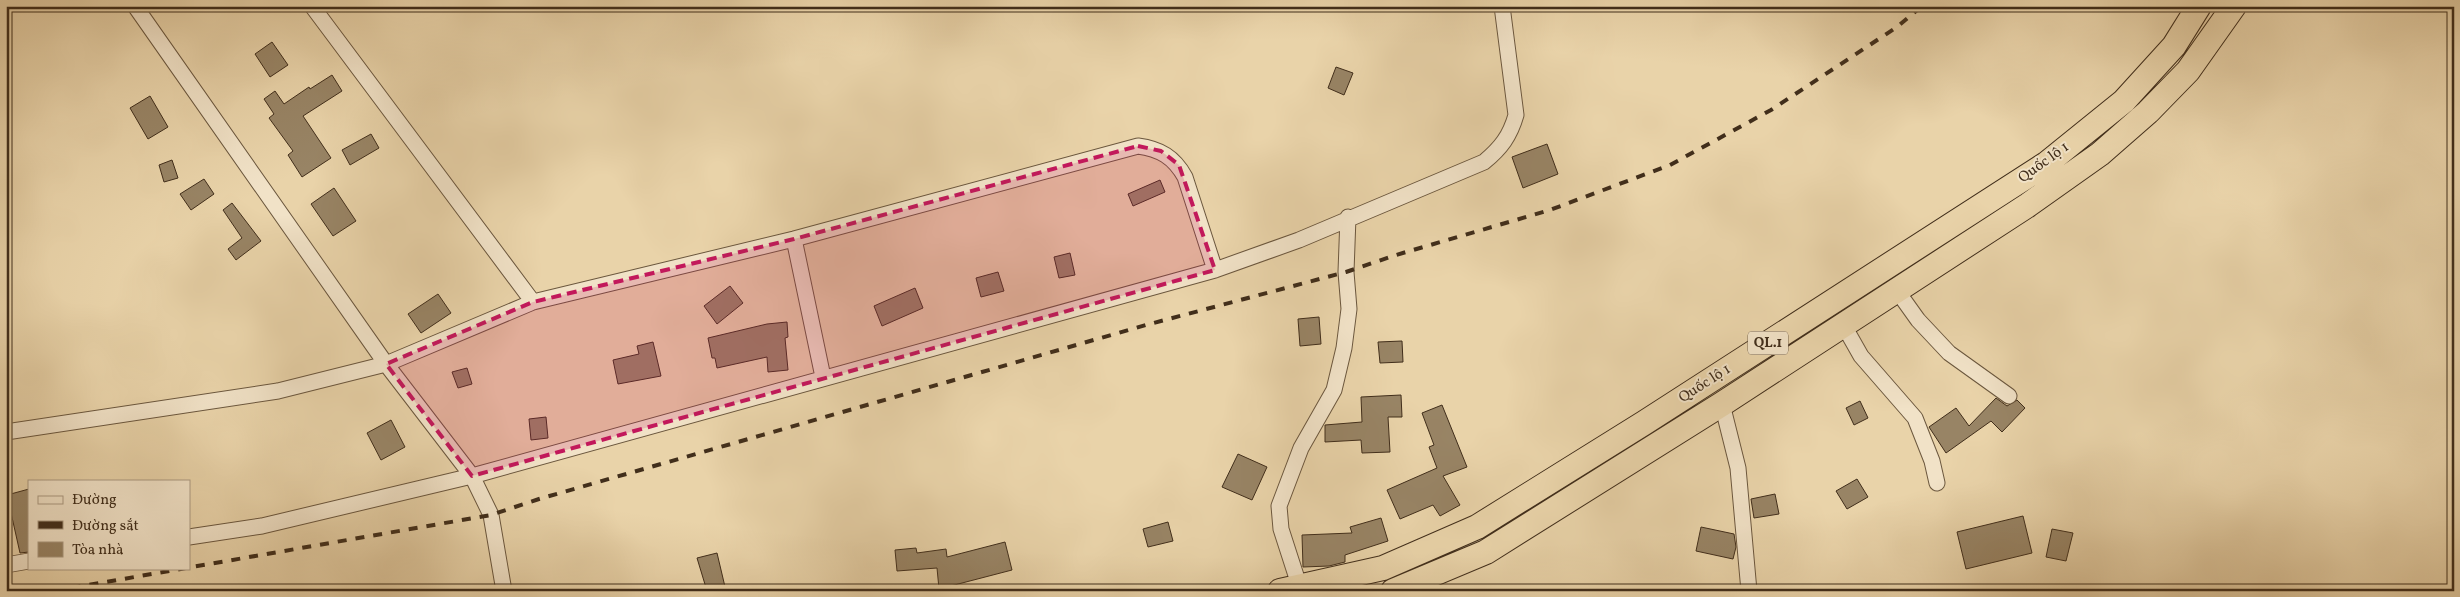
<svg xmlns="http://www.w3.org/2000/svg" width="2460" height="597" font-family="Vollkorn,serif">
<style>
.building{fill:#988465;stroke:#412e1b}
.lines{fill:none;stroke-linecap:round;stroke-linejoin:round}
.minor-casing{stroke:#6b573e;stroke-width:17}
.trunk-casing{stroke:#412e1b;stroke-width:26}
.minor{stroke:#f1e2c7;stroke-width:15}
.trunk{stroke:#e9d3a9;stroke-width:24}
.rail{stroke:#412e1b;stroke-width:4;stroke-dasharray:9 9;stroke-linecap:butt}
.marked{fill:#c2185b;fill-opacity:0.2;stroke:#c2185b;stroke-width:4;stroke-dasharray:10 6;stroke-linejoin:round}
.labels{text-anchor:middle;dominant-baseline:central;stroke-width:4;stroke-linejoin:round;paint-order:stroke}
.shield{fill:#f1e2c7;stroke:#76644f;stroke-width:1}
.shield-label{font-size:14px;font-weight:bold;fill:#412e1b}
.street-label{font-size:15px;fill:#412e1b;stroke:#f1e2c7}
</style>
<rect width="100%" height="100%" fill="#e9d3a9"/>
<filter id="stains"><feTurbulence type="fractalNoise" baseFrequency=".004" numOctaves="4"/><feColorMatrix values="0 0 0 0 .2 0 0 0 0 .09 0 0 0 0 .02 0 0 0 .5 -.17"/></filter>
<radialGradient id="worn" r=".72"><stop offset=".6" stop-color="#630" stop-opacity="0"/><stop offset="1" stop-color="#630" stop-opacity=".3"/></radialGradient>
<path class="building" d="M272,42L288,65L270,77L255,54Z
M1336,67L1353,73L1344,95L1328,88Z
M332,75L342,91L303,116L331,158L302,177L288,155L293,151L269,118L274,114L264,99L275,91L284,104L309,87L310,89Z
M150,96L168,127L148,139L130,108Z
M371,134L379,148L350,165L342,150Z
M1547,144L1558,174L1523,188L1512,157Z
M172,160L178,178L164,182L159,165Z
M204,179L214,194L191,210L180,194Z
M1160,180L1165,192L1133,206L1128,194Z
M334,188L356,221L333,236L311,204Z
M232,203L261,241L236,260L228,249L242,238L223,210Z
M1070,253L1075,275L1059,278L1054,257Z
M998,272L1004,291L981,297L976,278Z
M730,286L743,303L717,324L704,306Z
M915,288L923,308L882,326L874,306Z
M438,294L451,313L421,333L408,314Z
M1319,317L1321,344L1300,346L1298,319Z
M787,322L788,337L785,338L788,370L768,372L767,357L717,368L715,358H712L708,338L767,324Z
M1402,341L1403,362L1380,363L1378,342Z
M653,342L661,376L618,384L613,360L639,354L637,346Z
M467,368L472,384L458,388L452,372Z
M1401,395L1402,417H1388L1390,452L1362,453L1361,440L1325,442V425L1362,422L1361,397Z
M1996,398L2007,406L2017,400L2025,408L2002,432L1991,421L1946,453L1929,427L1956,408L1969,426Z
M1860,401L1868,418L1854,425L1846,408Z
M1442,405L1467,467L1443,476L1460,505L1440,516L1433,505L1400,519L1387,490L1437,468L1429,447L1434,445L1422,413Z
M546,417L548,438L531,440L529,419Z
M391,420L405,447L381,460L367,433Z
M1238,454L1267,467L1252,500L1222,487Z
M1857,479L1868,497L1847,509L1836,491Z
M29,489V552L20,553L7,495Z
M1775,494L1779,514L1754,518L1751,499Z
M2023,516L2032,553L1966,569L1957,532Z
M1381,518L1388,541L1345,555V562L1329,566L1303,567L1302,535L1352,533L1350,527Z
M1168,522L1173,541L1148,547L1143,529Z
M1701,527L1734,534L1736,547L1733,559L1696,551Z
M2052,529L2073,533L2066,561L2046,557Z
M1005,542L1012,570L939,589L937,568L897,571L895,550L916,548L917,553L946,549L947,557Z
M717,553L726,591H707L697,558Z"/>
<g class="lines">
<defs>
<path id="minor" d="M135,6L386,364L472,476L491,515L504,591
M312,6L533,302
M794,239L823,377
M1898,292L1918,320L1949,353L2009,396
M1844,326L1861,356L1915,418L1932,461L1937,483
M1722,404L1738,468L1749,591
M6,432L278,391L386,364L533,302L794,239L1138,146C1160,149 1174,157 1185,177L1215,270
M189,537L262,526L472,476L1215,270L1299,240L1484,162C1501,148 1510,136 1516,115L1502,6
M6,565L29,561
M1301,591L1281,529L1279,506L1301,448L1334,390L1344,348L1349,309L1346,272L1348,217"/>
<path id="trunk" d="M1280,591L1383,568L1477,527L1644,423L2046,164L2124,101L2174,46L2199,6
M1393,591L1486,552L1722,404L2028,205L2100,154L2148,112L2188,71L2234,6"/>
</defs>
<use href="#minor" class="minor-casing"/>
<use href="#trunk" class="trunk-casing"/>
<use href="#minor" class="minor"/>
<use href="#trunk" class="trunk"/>
<path class="rail" d="M54,591L491,515L539,499L1146,325L1346,272L1396,255L1550,210L1670,165L1771,110L1897,27L1922,6"/>
</g>
<path class="marked" d="M1138,146L1161,151L1179,165L1215,270L472,476L386,364L533,302L794,239Z"/>
<g class="labels">
<rect class="shield" x="1748" y="331.5" width="40" height="23" rx="4"/>
<g class="shield-label">
<text x="1768" y="343">QL.1</text>
</g>
<g class="street-label">
<text transform="translate(2044 163) rotate(-36)">Quốc lộ 1</text>
<text transform="translate(1705 384) rotate(-33)">Quốc lộ 1</text>
</g>
</g>
<rect width="2460" height="597" fill="none" stroke="#e9d3a9" stroke-width="25"/>
<rect x="8" y="8" width="2445" height="582" fill="none" stroke="#412e1b" stroke-width="2.5"/>
<rect x="12" y="12" width="2435" height="572" fill="none" stroke="#412e1b"/>
<rect x="28" y="480" width="162" height="90" fill="#f1e2c7" stroke="#ab9a82"/>
<rect x="38" y="496" width="25" height="8" fill="#f1e2c7" stroke="#ab9a82"/>
<text x="72" y="504" font-size="15" fill="#412e1b">Đường</text>
<rect x="38" y="521" width="25" height="8" fill="#412e1b" stroke="#ab9a82"/>
<text x="72" y="530" font-size="15" fill="#412e1b">Đường sắt</text>
<rect x="38" y="542" width="25" height="15" fill="#988465" stroke="#ab9a82"/>
<text x="72" y="554" font-size="15" fill="#412e1b">Tòa nhà</text>
<rect width="100%" height="100%" filter="url(#stains)"/>
<rect width="100%" height="100%" fill="url(#worn)"/>
</svg>
